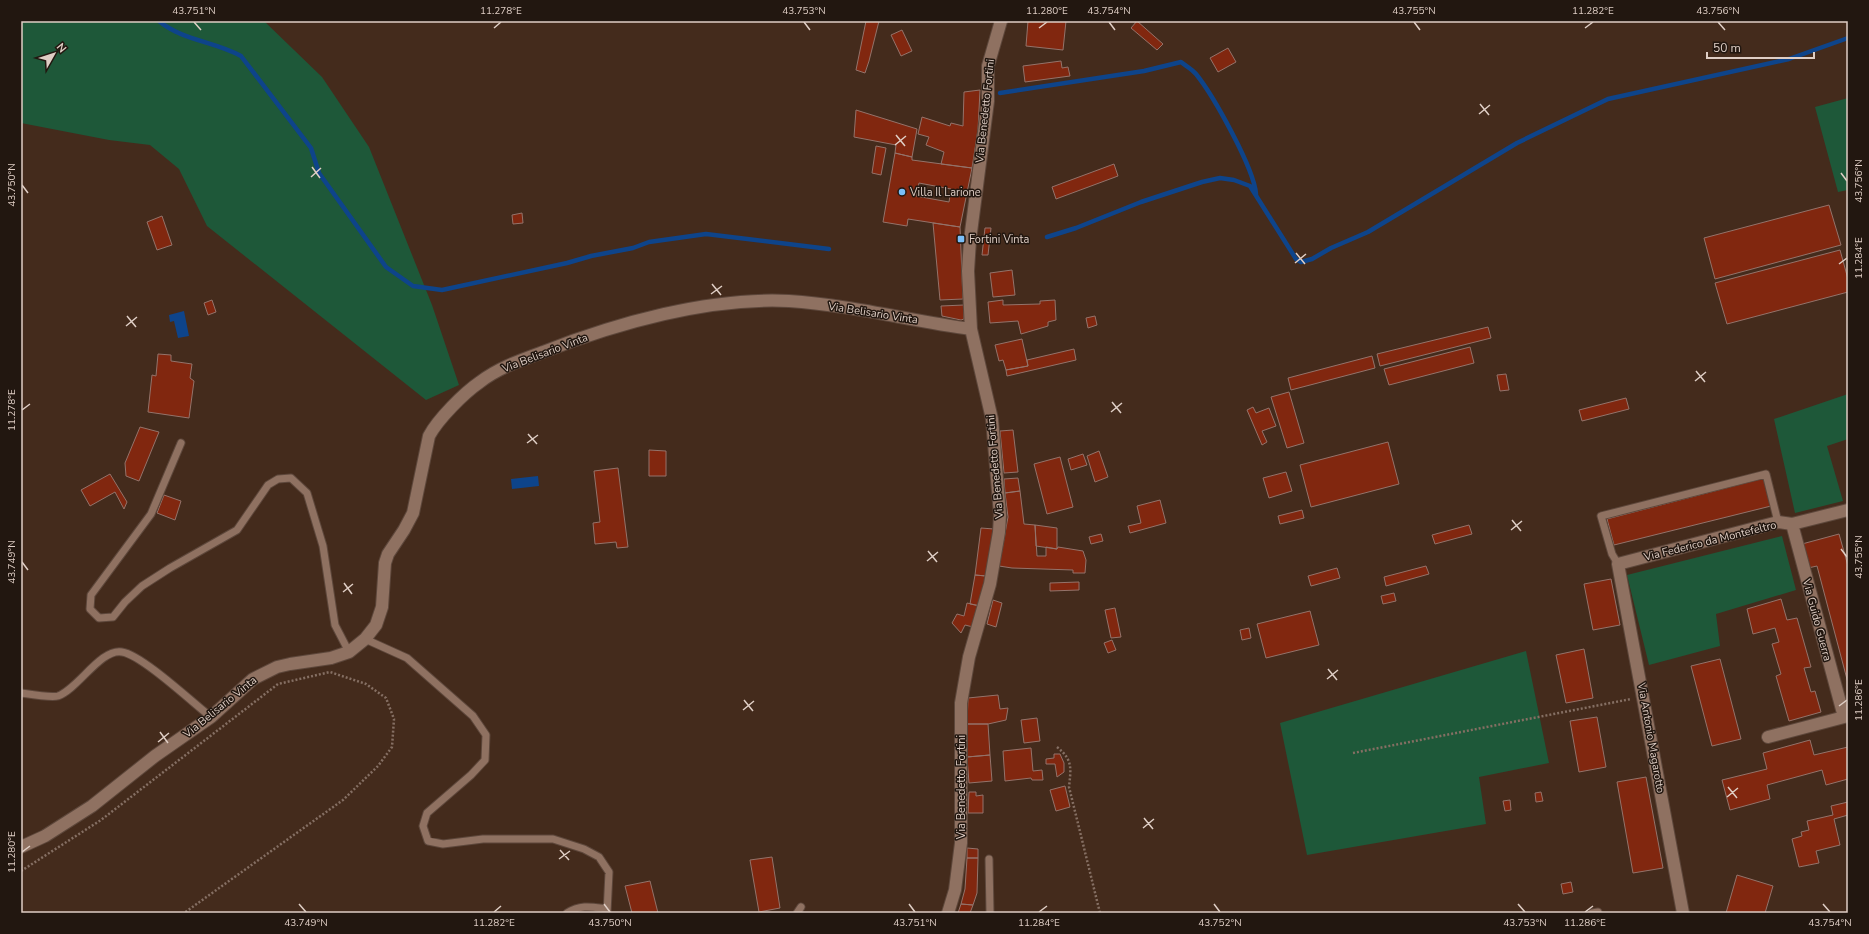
<svg xmlns="http://www.w3.org/2000/svg" width="1869" height="934" font-family="'Nunito Sans',sans-serif">
<style>
.green{fill:#1e5839}
.water{fill:#0e448a}
.lines{fill:none;stroke-linecap:round;stroke-linejoin:round}
.stream{stroke:#0e448a;stroke-width:4.5}
.building{fill:#81270f;stroke:#94736a;fill-rule:evenodd}
.lane-casing{stroke:#5d473b;stroke-width:9}
.street-casing{stroke:#5d473b;stroke-width:14}
.path{stroke:#856f63;stroke-width:2.5;stroke-dasharray:2 2;stroke-linecap:butt}
.lane{stroke:#8f7161;stroke-width:7}
.street{stroke:#8f7161;stroke-width:12}
.ticks{fill:none;stroke:#dfcec5;stroke-width:1.5}
.poi-dot{fill:#7abff8;stroke:#221710;stroke-width:1.5}
.labels{text-anchor:middle;dominant-baseline:central;stroke-width:3;stroke-linejoin:round;paint-order:stroke}
.street-label{font-size:11px;fill:#dfcec5;stroke:#221710}
.poi-label{font-size:11px;fill:#dfcec5;stroke:#221710;text-anchor:start}
.neatline{fill:none;stroke:#dfcec5;stroke-width:1.5}
.ticks-label{font-size:10px;text-anchor:middle;fill:#dfcec5}
</style>
<rect width="100%" height="100%" fill="#442b1c"/>
<path class="green" d="M21,21H264L322,77L369,147L432,305L459,385L426,400L207,226L179,169L150,145L109,140L21,123Z
M1848,98V190L1838,192L1815,107Z
M1848,394V439L1827,446L1843,501L1795,513L1774,419Z
M1782,536L1796,590L1716,614L1720,646L1649,665L1627,575Z
M1526,651L1549,763L1479,777L1486,824L1307,855L1280,723Z"/>
<path class="water" d="M184,311L189,336L178,338L174,321L170,322L169,315Z
M538,476L539,486L512,489L511,479Z"/>
<g class="lines">
<path class="stream" d="M159,21C183,41 214,41 241,56L311,148L319,173L386,267L413,286L442,290L567,263L591,256L633,248L649,242L706,234L829,249
M1000,93L1144,71L1181,62C1186,66 1192,69 1196,74C1213,95 1254,168 1256,194
M1047,237L1076,228L1141,202L1202,182L1220,178L1234,180L1250,186L1296,259L1301,262L1312,259L1331,248L1368,232L1517,143L1608,99L1789,59L1848,38"/>
</g>
<path class="building" d="M866,21H879L869,61L865,73L856,70Z
M1028,21H1066L1063,50L1026,46Z
M1137,21L1163,44L1157,50L1131,28Z
M902,30L912,51L901,56L891,35Z
M1228,48L1236,62L1218,72L1210,58Z
M1061,61L1062,68L1068,67L1070,76L1025,82L1023,66Z
M980,90L978,130L972,168L941,164L944,152L926,145L929,137L918,134L922,117L950,126L951,123L963,126L964,92Z
M856,110L917,129L912,157L895,153L896,145L854,137Z
M876,146L886,148L881,175L872,173Z
M895,153L912,157V160L972,168L960,227L908,219L907,226L883,222ZM919,183L951,189L949,202L916,196Z
M1114,164L1118,176L1056,199L1052,187Z
M1829,205L1841,245L1715,279L1704,238Z
M522,213L523,223L513,224L512,215Z
M162,216L172,245L157,250L147,222Z
M933,223L960,227L963,299L940,300Z
M985,228H991L988,255H982Z
M1840,250L1848,279V292L1727,324L1715,283Z
M1012,270L1015,295L993,297L990,273Z
M212,300L216,312L208,315L204,303Z
M1003,300V305L1040,304V301L1055,300L1056,320L1048,322V326L1021,334L1018,321L990,323L988,302Z
M964,305V319L961,320L942,316L941,306Z
M1095,316L1097,325L1088,328L1086,318Z
M1488,327L1491,338L1380,366L1377,354Z
M1022,339L1028,366L1006,370L1003,360L999,361L995,345Z
M1470,347L1474,363L1389,385L1384,369Z
M1074,349L1076,360L1007,376L1006,370L1028,366L1027,360Z
M158,354L171,355V361L192,364L190,378L194,381L189,418L148,412L152,375L156,376Z
M1372,356L1375,368L1291,390L1288,378Z
M1506,374L1509,390L1500,391L1497,375Z
M1289,392L1304,443L1287,448L1271,397Z
M1626,398L1629,409L1582,421L1579,410Z
M1253,407L1256,413L1269,408L1276,426L1262,431L1267,442L1262,445L1247,410Z
M140,427L159,432L139,481L126,476L125,463Z
M1013,430L1018,472L1004,473L1000,431Z
M1388,442L1399,484L1311,507L1300,465Z
M649,450L666,451V476H649Z
M1099,451L1108,477L1095,482L1087,456Z
M1083,454L1087,465L1071,470L1068,459Z
M1060,457L1073,507L1047,514L1034,464Z
M618,468L628,547L617,548L616,542L595,544L593,523L600,522L594,471Z
M1286,472L1292,491L1269,498L1263,478Z
M110,474L127,502L124,509L115,492L90,506L81,490Z
M1018,478L1020,491L1005,493L1004,479Z
M1764,478L1771,506L1614,545L1607,519Z
M1020,491L1024,524L1035,525L1037,556H1046V547L1057,549L1058,547L1083,551L1086,560L1085,573H1073V570L1012,568L999,566L1008,517L1005,493Z
M164,495L181,501L175,520L157,513Z
M1160,500L1166,523L1130,533L1128,526L1141,523L1137,506Z
M1302,510L1304,518L1280,524L1278,516Z
M1035,525L1057,528V549L1036,546Z
M1469,525L1472,534L1435,544L1432,535Z
M981,528L994,529L986,576L975,575Z
M1101,534L1103,541L1091,544L1089,537Z
M1839,534L1848,566V683L1817,566L1808,568L1802,544Z
M1426,566L1429,574L1386,586L1384,577Z
M1337,568L1340,578L1311,586L1308,576Z
M975,575L986,576L980,606L970,604Z
M1611,579L1620,625L1593,630L1584,584Z
M1079,582V590L1050,591V583Z
M1394,593L1396,601L1383,604L1381,596Z
M1781,599L1787,620L1797,618L1811,667L1804,668L1811,692L1815,691L1821,712L1789,721L1776,676L1781,674L1772,644L1779,642L1775,628L1753,634L1747,609Z
M993,600L1002,603L996,627L987,624Z
M967,603L980,606L973,627L965,625L961,633L952,623L957,614L964,616Z
M1115,608L1121,637L1111,638L1105,610Z
M1310,611L1319,645L1266,658L1257,624Z
M1249,628L1251,638L1242,640L1240,630Z
M1112,640L1116,650L1108,653L1104,643Z
M1584,649L1593,698L1566,703L1556,655Z
M1720,659L1741,739L1712,746L1691,666Z
M998,695L1000,709L1008,708L1006,720L988,724H967L968,698Z
M1597,717L1606,767L1579,772L1570,721Z
M1037,718L1040,741L1024,743L1021,720Z
M967,724H988L990,755L967,757Z
M1810,740L1814,755L1848,747V779L1826,785L1822,770L1767,785L1770,799L1730,810L1722,780L1767,769L1763,753Z
M1031,748L1033,771L1042,770L1043,780H1032L1031,778L1005,781L1003,751Z
M1054,754H1060L1064,763V772L1057,777L1055,764H1046V759L1054,758Z
M990,755L992,781L969,783L967,757Z
M1646,777L1663,868L1633,873L1617,782Z
M1065,786L1070,807L1056,811L1050,790Z
M969,792H976V796L983,795V813H968Z
M1541,792L1543,801L1536,802L1535,793Z
M1510,800L1511,810L1505,811L1503,801Z
M1848,802V815L1834,819L1840,845L1816,851L1819,863L1799,867L1792,839L1802,836L1801,832L1809,830L1807,821L1833,815L1831,806Z
M967,848L978,849V858H967Z
M772,857L780,908L759,912L750,860Z
M967,858H978L977,893L973,905L961,904L965,889Z
M1737,875L1773,886L1765,913H1726Z
M650,881L658,913H632L625,886Z
M1571,882L1573,892L1563,894L1561,884Z
M961,904L973,905L970,913H958Z"/>
<g class="lines">
<defs>
<path id="lane" d="M181,443L151,514L91,595L90,609L99,618L113,617L125,602L142,586L170,568L237,530L268,485L278,479L291,478L307,493L323,546L335,625L349,652
M1618,564L1612,554L1601,516L1766,474L1778,522
M365,639L407,658L473,716L486,735L485,760L471,775L427,813L423,826L428,841L443,844L483,839H553L584,849L599,857L609,872L607,913
M21,693C28,694 51,698 58,696C78,689 101,648 122,652C142,655 193,703 211,717
M989,859L990,913
M567,913C581,904 592,907 607,909
M797,913L801,907
M1592,913L1598,912"/>
<path id="street" d="M1792,524L1844,717
M1768,737L1848,716
M21,847L45,836L92,806L155,756L211,717L253,679L277,667L290,664L331,658L349,652L365,639L376,625L382,607L385,563L388,554L404,530L413,513L429,436C438,419 464,393 480,382C498,368 521,360 543,352C617,323 709,297 789,301C851,305 911,321 971,329
M948,913L955,890L961,843V703L969,657L990,584L999,532L1000,515L992,419L971,329L968,271L970,240L988,101V66L1001,21
M1683,913L1618,564L1778,522L1792,524L1848,510"/>
</defs>
<use href="#lane" class="lane-casing"/>
<use href="#street" class="street-casing"/>
<path class="path" d="M1057,747C1073,760 1071,768 1069,787L1100,913
M1353,753L1631,699
M21,871L101,820L278,684L330,672L366,684L386,698L394,719L392,747L378,766L343,800L184,913"/>
<use href="#lane" class="lane"/>
<use href="#street" class="street"/>
</g>
<path class="ticks" d="M194,22L201,30M804,22L810,30M1109,22L1115,30M1414,22L1420,30M1718,22L1725,30M494,28L501,22M1039,28L1047,22M1585,28L1593,22M1480,104L1489,115M1479,114L1490,105M896,135L905,146M895,145L906,136M312,167L320,178M1841,173L1847,181M311,177L321,168M22,185L28,193M1296,253L1305,264M1295,263L1306,254M1839,264L1847,258M712,284L721,295M711,294L722,286M127,316L136,327M126,326L137,317M1696,371L1705,382M1695,381L1706,372M1112,402L1121,413M22,410L30,404M1111,412L1122,403M528,434L537,444M527,443L538,435M1512,520L1521,531M1511,530L1522,521M1841,549L1847,557M928,551L937,562M927,561L938,552M22,562L28,570M344,583L352,594M343,592L353,584M1328,669L1337,680M1327,679L1338,670M744,700L753,711M1839,706L1847,700M743,710L754,701M160,732L168,743M158,742L169,733M1728,787L1737,798M1727,797L1738,788M1144,818L1153,829M1143,828L1154,819M560,850L569,860M22,852L30,846M559,859L570,851M299,904L306,912M604,904L610,912M909,904L915,912M1214,904L1220,912M1518,904L1525,912M1823,904L1830,912M494,912L501,906M1039,912L1047,906M1585,912L1593,906"/>
<g class="poi-dot">
<circle cx="902" cy="192" r="4"/>
<rect x="957" y="235" width="8" height="8" rx="2"/>
</g>
<g class="labels">
<g class="street-label">
<text transform="translate(985 111) rotate(-84)">Via Benedetto Fortini</text>
<text transform="translate(873 313) rotate(9)">Via Belisario Vinta</text>
<text transform="translate(545 353) rotate(-21)">Via Belisario Vinta</text>
<text transform="translate(995 467) rotate(-95)">Via Benedetto Fortini</text>
<text transform="translate(1710 541) rotate(-14)">Via Federico da Montefeltro</text>
<text transform="translate(1817 620) rotate(75)">Via Guido Guerra</text>
<text transform="translate(220 707) rotate(-39)">Via Belisario Vinta</text>
<text transform="translate(1651 738) rotate(80)">Via Antonio Magarotto</text>
<text transform="translate(961 787) rotate(-90)">Via Benedetto Fortini</text>
</g>
<g class="poi-label">
<text x="910" y="192">Villa Il Larione</text>
<text x="969" y="239">Fortini Vinta</text>
</g>
</g>
<rect width="1869" height="934" fill="none" stroke="#221710" stroke-width="44"/>
<g transform="translate(54 54) rotate(51)" stroke="#221710" stroke-width="3" paint-order="stroke">
<path d="M0-3L7 15L0 10L-7 15Z" fill="#dfcec5"/>
<text y="-6" font-size="11" font-weight="bold" text-anchor="middle" fill="#dfcec5">N</text>
</g>
<path d="M1707 52v6h107v-6" fill="none" stroke="#dfcec5" stroke-width="2"/>
<text x="1713" y="52" font-size="12" fill="#dfcec5" stroke="#221710" stroke-width="3" paint-order="stroke">50 m</text>
<rect x="22" y="22" width="1825" height="890" class="neatline"/>
<g class="ticks-label">
<text x="194" y="14">43.751°N</text>
<text x="501" y="14">11.278°E</text>
<text x="804" y="14">43.753°N</text>
<text x="1047" y="14">11.280°E</text>
<text x="1109" y="14">43.754°N</text>
<text x="1414" y="14">43.755°N</text>
<text x="1593" y="14">11.282°E</text>
<text x="1718" y="14">43.756°N</text>
<text transform="translate(1858 181) rotate(-90)" y="4">43.756°N</text>
<text transform="translate(11 185) rotate(-90)" y="4">43.750°N</text>
<text transform="translate(1858 258) rotate(-90)" y="4">11.284°E</text>
<text transform="translate(11 410) rotate(-90)" y="4">11.278°E</text>
<text transform="translate(1858 557) rotate(-90)" y="4">43.755°N</text>
<text transform="translate(11 562) rotate(-90)" y="4">43.749°N</text>
<text transform="translate(1858 700) rotate(-90)" y="4">11.286°E</text>
<text transform="translate(11 852) rotate(-90)" y="4">11.280°E</text>
<text x="306" y="926">43.749°N</text>
<text x="494" y="926">11.282°E</text>
<text x="610" y="926">43.750°N</text>
<text x="915" y="926">43.751°N</text>
<text x="1039" y="926">11.284°E</text>
<text x="1220" y="926">43.752°N</text>
<text x="1525" y="926">43.753°N</text>
<text x="1585" y="926">11.286°E</text>
<text x="1830" y="926">43.754°N</text>
</g>
</svg>
